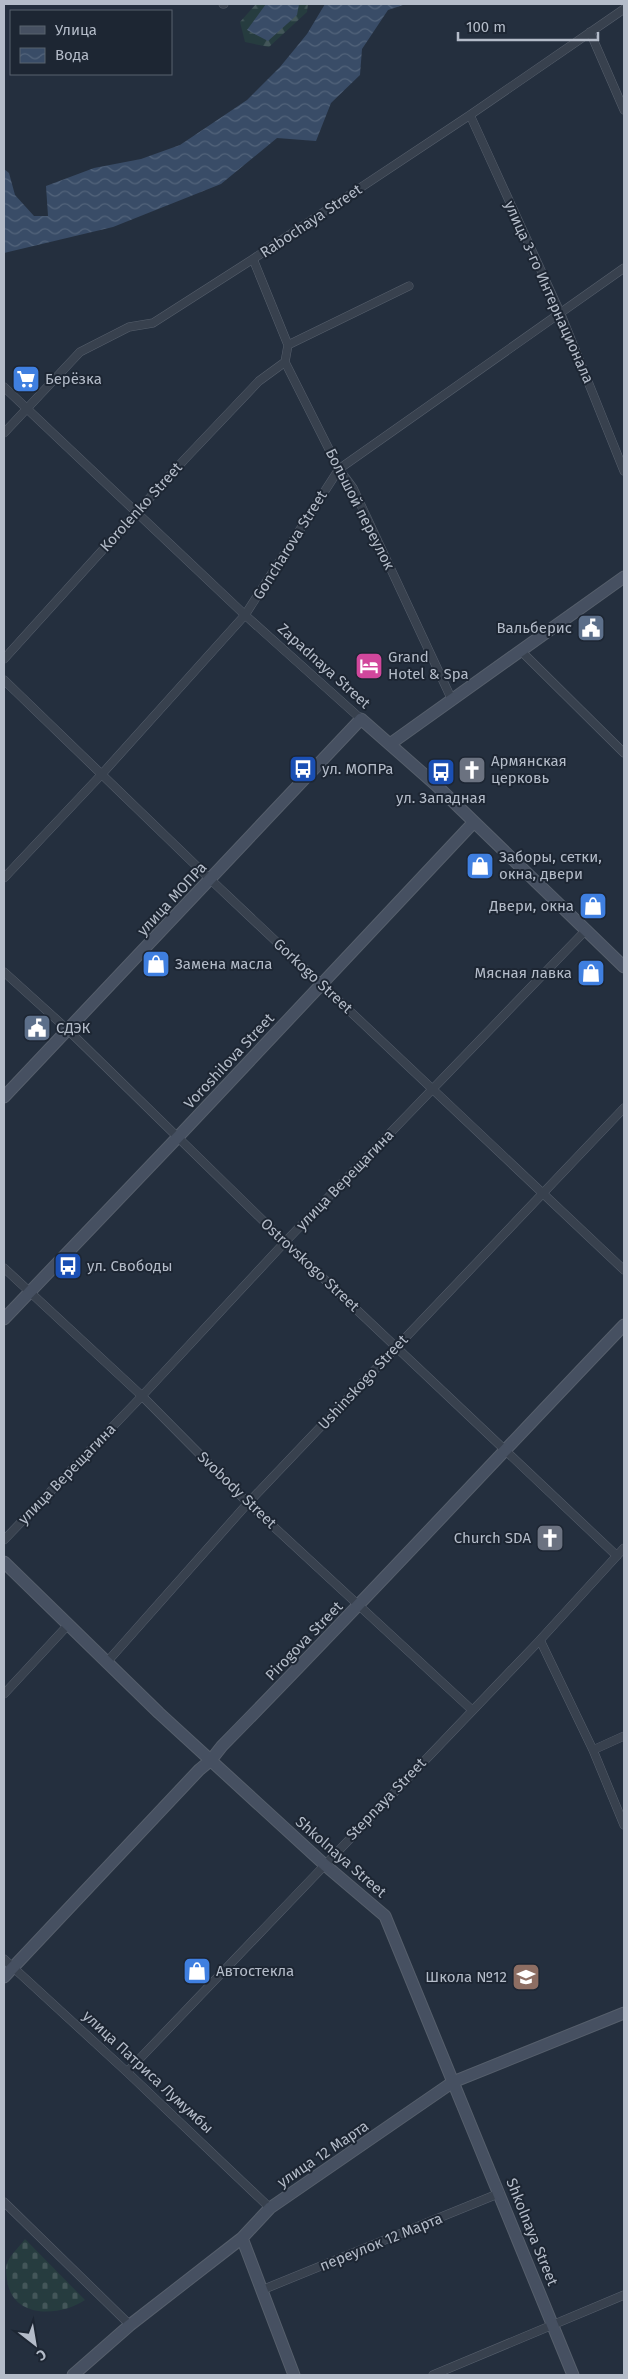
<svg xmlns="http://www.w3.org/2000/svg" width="628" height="2379" font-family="'Fira Sans',sans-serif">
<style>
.forest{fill:url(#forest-firs)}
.cemetery{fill:url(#cemetery-stones)}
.water{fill:url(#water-waves)}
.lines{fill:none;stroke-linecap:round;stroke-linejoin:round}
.street-casing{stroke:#565f6c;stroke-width:9}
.secondary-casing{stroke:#565f6c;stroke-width:13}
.street{stroke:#38414e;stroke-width:8}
.secondary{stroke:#465061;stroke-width:11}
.labels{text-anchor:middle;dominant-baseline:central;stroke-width:4;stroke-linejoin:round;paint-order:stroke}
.street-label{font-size:15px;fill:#b4bcc9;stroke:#1d2633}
.poi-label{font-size:15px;fill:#b4bcc9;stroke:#1d2633;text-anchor:start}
</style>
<defs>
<pattern id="forest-firs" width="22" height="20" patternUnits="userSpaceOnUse" patternTransform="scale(1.25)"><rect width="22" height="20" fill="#263c3f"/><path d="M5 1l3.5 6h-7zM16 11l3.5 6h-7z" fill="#435659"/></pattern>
<pattern id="cemetery-stones" width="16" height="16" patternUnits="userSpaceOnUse" patternTransform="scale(1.25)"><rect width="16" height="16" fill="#263c3f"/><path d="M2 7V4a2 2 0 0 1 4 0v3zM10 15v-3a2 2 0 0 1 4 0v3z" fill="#435659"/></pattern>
<pattern id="water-waves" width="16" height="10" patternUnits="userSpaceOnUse" patternTransform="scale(1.25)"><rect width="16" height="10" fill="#394c67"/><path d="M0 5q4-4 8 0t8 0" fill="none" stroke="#53647b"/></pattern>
</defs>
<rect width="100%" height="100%" fill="#242f3e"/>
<path class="forest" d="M256,4H308L307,12L269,47L245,42L240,22Z"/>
<path class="cemetery" d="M25,2239L85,2300C60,2317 12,2319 7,2280C6,2273 5,2267 8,2261C12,2253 20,2246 25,2239Z"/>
<path class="water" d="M266,4H299L297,15L268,41L247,30Z
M325,4H406L388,10L362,49L360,75L331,103L316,141L277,138L221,184L113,227L4,253V169L9,173L15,195L34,216H48L46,186L94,168L141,159L180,145L247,100L280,67L307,34Z"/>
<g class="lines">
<defs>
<path id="street" d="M223,4H224
M590,32L624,110
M470,115L560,312L624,471
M253,259L288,345L285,362L339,469L353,488L452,700
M288,345L409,286
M4,387L245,615L361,719
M4,433L80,352L129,327L153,323L253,259L470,115L624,9
M521,651L624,753
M4,659L184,460L259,381L285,362
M4,680L211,880L624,1270
M4,878L101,775L245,615L339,469L624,268
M4,972L68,1030L285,1242L617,1556
M4,1268L142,1396L248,1503L472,1710
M4,1540L142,1396L285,1242L586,930
M540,1640L593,1750L624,1825
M107,1662L248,1503L624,1108
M4,1694L68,1625
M593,1750L624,1736
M4,1959L127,2072L270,2208
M127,2072L540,1640L624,1548
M4,2202L130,2325
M262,2290L500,2193
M433,2375L624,2295"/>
<path id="secondary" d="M390,744L624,577
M4,1097L361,719L436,785L624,967
M4,1319L177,1138L474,822
M4,1562L159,1713L325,1865L385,1916L573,2375
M4,1977L199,1770L211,1760L222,1746C358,1608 490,1465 624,1325
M242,2238L294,2375
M73,2375L130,2325L242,2238L270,2208L453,2082L624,2013"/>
</defs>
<use href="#street" class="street-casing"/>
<use href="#secondary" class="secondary-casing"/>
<use href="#street" class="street"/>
<use href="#secondary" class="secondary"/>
</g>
<defs>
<symbol id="supermarket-square" viewBox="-11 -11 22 22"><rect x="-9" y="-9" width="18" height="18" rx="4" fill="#3f7fe0" stroke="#1d2633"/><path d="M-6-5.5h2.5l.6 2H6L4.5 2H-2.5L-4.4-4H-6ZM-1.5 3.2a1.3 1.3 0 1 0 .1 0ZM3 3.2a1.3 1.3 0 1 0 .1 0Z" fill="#fff"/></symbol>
<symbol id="civic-square" viewBox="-11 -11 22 22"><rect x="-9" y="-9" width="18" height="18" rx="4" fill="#5c6f8a" stroke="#1d2633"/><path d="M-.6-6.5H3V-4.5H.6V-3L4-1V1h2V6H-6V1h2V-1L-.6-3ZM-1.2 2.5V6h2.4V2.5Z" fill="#fff"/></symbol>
<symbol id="hotel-square" viewBox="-11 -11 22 22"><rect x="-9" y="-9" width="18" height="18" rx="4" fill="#d1479c" stroke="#1d2633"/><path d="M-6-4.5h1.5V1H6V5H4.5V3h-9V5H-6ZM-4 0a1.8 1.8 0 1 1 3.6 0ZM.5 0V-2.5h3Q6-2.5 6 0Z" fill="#fff"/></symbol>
<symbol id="bus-square" viewBox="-11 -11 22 22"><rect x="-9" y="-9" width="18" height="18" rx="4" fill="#1a4fb4" stroke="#1d2633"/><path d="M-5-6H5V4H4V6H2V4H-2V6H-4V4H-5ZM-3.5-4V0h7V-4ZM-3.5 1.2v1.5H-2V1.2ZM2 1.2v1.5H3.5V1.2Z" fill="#fff"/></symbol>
<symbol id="church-square" viewBox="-11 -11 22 22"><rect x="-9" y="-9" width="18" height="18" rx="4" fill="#6b7280" stroke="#1d2633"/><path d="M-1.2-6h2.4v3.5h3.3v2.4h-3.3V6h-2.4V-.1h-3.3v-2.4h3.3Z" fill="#fff"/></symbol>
<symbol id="shop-square" viewBox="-11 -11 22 22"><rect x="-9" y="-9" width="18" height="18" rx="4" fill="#3f7fe0" stroke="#1d2633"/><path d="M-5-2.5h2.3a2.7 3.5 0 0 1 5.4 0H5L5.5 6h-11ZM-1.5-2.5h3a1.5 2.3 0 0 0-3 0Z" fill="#fff"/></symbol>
<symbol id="school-square" viewBox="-11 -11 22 22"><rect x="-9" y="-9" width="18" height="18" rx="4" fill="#8d6e63" stroke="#1d2633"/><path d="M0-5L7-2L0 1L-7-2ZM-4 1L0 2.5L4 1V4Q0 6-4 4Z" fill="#fff"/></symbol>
</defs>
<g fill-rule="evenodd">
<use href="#supermarket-square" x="10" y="363" width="32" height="32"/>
<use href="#civic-square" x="575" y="612" width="32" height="32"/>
<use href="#hotel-square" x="353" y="650" width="32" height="32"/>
<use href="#bus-square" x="287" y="753" width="32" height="32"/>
<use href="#church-square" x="456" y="754" width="32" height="32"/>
<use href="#bus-square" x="425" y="756" width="32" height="32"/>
<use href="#shop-square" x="464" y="850" width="32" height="32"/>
<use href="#shop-square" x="577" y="890" width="32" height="32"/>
<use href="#shop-square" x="140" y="948" width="32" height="32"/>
<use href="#shop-square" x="575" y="957" width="32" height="32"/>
<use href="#civic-square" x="21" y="1012" width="32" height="32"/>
<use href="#bus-square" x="52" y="1250" width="32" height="32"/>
<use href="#church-square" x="534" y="1522" width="32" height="32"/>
<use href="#shop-square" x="181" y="1955" width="32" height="32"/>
<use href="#school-square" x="510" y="1961" width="32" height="32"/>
</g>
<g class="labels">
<g class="street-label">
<text transform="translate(311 221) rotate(-34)">Rabochaya Street</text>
<text transform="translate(549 292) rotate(66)">улица 3-го Интернационала</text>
<text transform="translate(141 507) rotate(-48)">Korolenko Street</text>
<text transform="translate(360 509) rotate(63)">Большой переулок</text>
<text transform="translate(290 545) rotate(-58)">Goncharova Street</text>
<text transform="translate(324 666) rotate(42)">Zapadnaya Street</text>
<text transform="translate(172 899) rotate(-47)">улица МОПРа</text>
<text transform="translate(313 976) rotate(43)">Gorkogo Street</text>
<text transform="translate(229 1061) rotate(-47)">Voroshilova Street</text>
<text transform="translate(345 1180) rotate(-46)">улица Верещагина</text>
<text transform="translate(310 1265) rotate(43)">Ostrovskogo Street</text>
<text transform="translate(363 1382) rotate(-47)">Ushinskogo Street</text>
<text transform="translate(67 1474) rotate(-46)">улица Верещагина</text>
<text transform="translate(237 1490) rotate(44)">Svobody Street</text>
<text transform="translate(304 1641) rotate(-46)">Pirogova Street</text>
<text transform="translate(386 1799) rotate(-46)">Stepnaya Street</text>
<text transform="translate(341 1857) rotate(41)">Shkolnaya Street</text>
<text transform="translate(148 2072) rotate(43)">улица Патриса Лумумбы</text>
<text transform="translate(323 2154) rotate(-34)">улица 12 Марта</text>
<text transform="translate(532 2232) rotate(68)">Shkolnaya Street</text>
<text transform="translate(381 2242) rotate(-22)">переулок 12 Марта</text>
</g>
<g class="poi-label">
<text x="45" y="379">Берёзка</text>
<text x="572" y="628" text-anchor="end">Вальберис</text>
<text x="388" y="657">Grand<tspan x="388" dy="17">Hotel &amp; Spa</tspan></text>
<text x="491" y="761">Армянская<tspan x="491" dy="17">церковь</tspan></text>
<text x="322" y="769">ул. МОПРа</text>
<text x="441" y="798" text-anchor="middle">ул. Западная</text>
<text x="499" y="857">Заборы, сетки,<tspan x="499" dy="17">окна, двери</tspan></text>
<text x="574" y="906" text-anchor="end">Двери, окна</text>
<text x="175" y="964">Замена масла</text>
<text x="572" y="973" text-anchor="end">Мясная лавка</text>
<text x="56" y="1028">СДЭК</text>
<text x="87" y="1266">ул. Свободы</text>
<text x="531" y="1538" text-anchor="end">Church SDA</text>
<text x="216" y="1971">Автостекла</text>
<text x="507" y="1977" text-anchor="end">Школа №12</text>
</g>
</g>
<rect width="628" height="2379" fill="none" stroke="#b4bcc9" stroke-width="10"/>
<rect x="10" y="10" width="162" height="65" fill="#1d2633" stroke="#59626f"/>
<rect x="20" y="26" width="25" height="8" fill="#465061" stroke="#59626f"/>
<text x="55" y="35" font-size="15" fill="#b4bcc9">Улица</text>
<rect x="20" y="48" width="25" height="15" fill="url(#water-waves)" stroke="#59626f"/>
<text x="55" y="60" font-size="15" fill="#b4bcc9">Вода</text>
<g transform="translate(35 2344) rotate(149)" stroke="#1d2633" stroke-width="4" paint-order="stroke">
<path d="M0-4L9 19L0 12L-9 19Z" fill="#b4bcc9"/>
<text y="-8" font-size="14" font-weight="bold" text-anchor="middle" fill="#b4bcc9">С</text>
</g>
<path d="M458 32v8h140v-8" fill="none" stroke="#b4bcc9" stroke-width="2.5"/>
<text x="466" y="32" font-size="15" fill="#b4bcc9" stroke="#1d2633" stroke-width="4" paint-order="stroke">100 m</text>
</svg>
